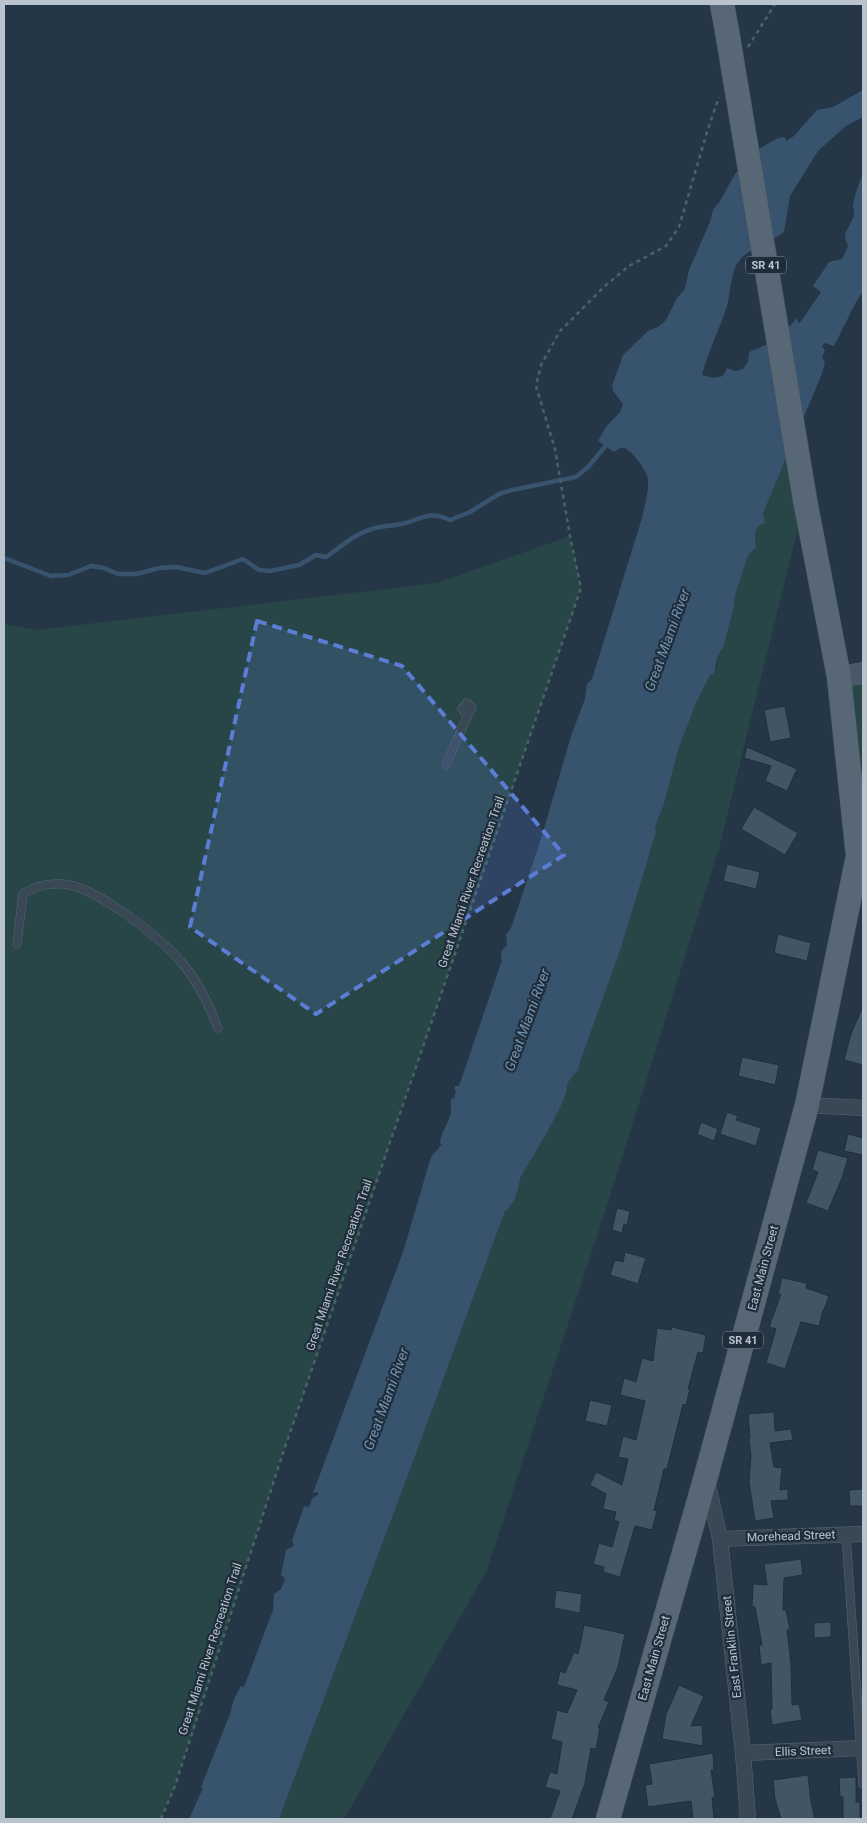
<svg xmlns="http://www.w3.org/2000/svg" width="867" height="1823" font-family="Roboto,sans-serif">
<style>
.green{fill:#284647}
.water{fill:#38536e}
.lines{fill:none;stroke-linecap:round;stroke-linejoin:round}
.stream{stroke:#38536e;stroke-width:4.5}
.building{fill:#415565;stroke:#212f3d}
.lane-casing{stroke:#596672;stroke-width:9}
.street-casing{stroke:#596672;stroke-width:16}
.secondary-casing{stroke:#596672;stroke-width:22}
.primary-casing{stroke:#44515e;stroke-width:25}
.path{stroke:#486465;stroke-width:2.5;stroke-dasharray:4 4;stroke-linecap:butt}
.lane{stroke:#3a4855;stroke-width:8}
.street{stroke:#3a4855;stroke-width:15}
.secondary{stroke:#485769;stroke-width:21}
.primary{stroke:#586775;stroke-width:24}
.primary-bridge-casing{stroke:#44515e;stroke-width:25;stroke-linecap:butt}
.primary-bridge{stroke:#586775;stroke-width:24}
.marked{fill:#5b7dd4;fill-opacity:0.2;stroke:#5b7dd4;stroke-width:4;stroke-dasharray:10 6;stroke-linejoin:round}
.labels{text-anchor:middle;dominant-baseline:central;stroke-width:4.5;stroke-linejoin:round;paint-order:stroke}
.shield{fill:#1f2d3b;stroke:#8a96a2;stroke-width:1}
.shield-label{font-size:11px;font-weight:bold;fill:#b8c3ce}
.street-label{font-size:12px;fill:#b8c3ce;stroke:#1f2d3b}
.water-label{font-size:14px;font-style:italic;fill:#7696b4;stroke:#1f2d3b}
</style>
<rect width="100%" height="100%" fill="#253646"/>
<path class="green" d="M795,439L805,500L719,848L604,1215L486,1572L344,1819H279L411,1467L505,1211C515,1204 518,1191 520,1179C528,1164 571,1097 567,1084C575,1073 581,1065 584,1051L621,948L656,832L655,828L664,804L678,750L696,703L710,675L717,666L718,655L723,648L734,607L735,596L748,556L753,551L756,528Z
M570,536L581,588L283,1453L175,1786L161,1819H4V624L36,630L437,583Z
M863,673V845L839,677Z"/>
<path class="water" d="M863,90V117L846,126L818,151L790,196L784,232C770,243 751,246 739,261C730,273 731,292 727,306C720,329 708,351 702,375L714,378L723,376L727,368L735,371L743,369L748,362L749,352L787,336V329L797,318L799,324L821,292L813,286L829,262L842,259L848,246L845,238L846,232L854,216V210L853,206L855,195L863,173V291L856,302L834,346L824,343L822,347L825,350L822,358L825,362L822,374L763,513L765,523C754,526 754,537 756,547L748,556L735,595L734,607L723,648L718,655L714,673L710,675L696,703L678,750L664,804L655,827L656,832L621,948L584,1051L578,1069L567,1084C571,1097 528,1164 520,1179C518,1191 515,1204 505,1211L411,1467L279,1819H189L203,1788L201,1787L230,1714L234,1699L241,1686L244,1687L273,1610L274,1594L281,1589L285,1579L281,1575L286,1550L294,1546L292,1541L304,1506L309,1507L312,1499L319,1494L317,1492L313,1493L403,1252L431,1157L442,1144L440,1143C441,1132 447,1126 450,1116C452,1111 450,1105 451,1099L454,1098L456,1091L454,1089L455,1086H459L502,960C499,953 502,950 507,945L506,934L511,928L540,842L572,733L585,699L587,684L592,679L642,518C645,504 649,492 648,479C647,471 632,450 624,448C620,447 617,450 614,452L598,441L606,427L620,412L623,404L613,391L612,386L623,355L648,331L658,327L666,320L677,298L685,289L689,270L710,222L713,210L720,201L735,174L759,149L778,138L785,137L786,141L794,136L817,110L833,107Z"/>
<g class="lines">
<path class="stream" d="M4,558L51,576L68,575L91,566L104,568L118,574H137L159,568L176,567L205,573L243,559L259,570L270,571L299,565L316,555L326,557C341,547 354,534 372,529C383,525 395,526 406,523C425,517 430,511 450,520L470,512L499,494L512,490L576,477L588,467L608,443"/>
</g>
<path class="building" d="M785,706L791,738L770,742L764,710Z
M747,747L797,769L787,791L765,781L771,766L744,758Z
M754,807L798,833L785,855L741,829Z
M727,864L760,872L756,889L723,881Z
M778,934L811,943L807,961L774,953Z
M863,1006V1065L844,1060L851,1034Z
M742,1057L779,1065L775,1085L738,1076Z
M727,1112L738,1116L736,1120L761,1128L756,1146L720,1134Z
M701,1122L718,1129L714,1141L697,1134Z
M848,1134L863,1138V1155L844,1151Z
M818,1150L848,1158L842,1178L828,1211L806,1203L818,1172L812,1170Z
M617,1208L630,1211L627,1225L624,1224L622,1233L612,1230Z
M625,1252L646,1258L638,1284L610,1275L615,1260L623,1262Z
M782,1278L807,1283L806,1288L829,1296L824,1310H823L819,1326L801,1322L785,1369L766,1363L776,1329L769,1327L781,1294H778Z
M672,1327L706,1335L703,1353L698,1352L688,1389H690L686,1405L683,1404L667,1469H664L654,1510L657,1511L652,1530L635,1526L620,1577L603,1572L604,1567L593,1564L599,1543L612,1547L619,1522L614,1520L616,1512L603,1509L606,1494L590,1485L596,1472L622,1485L628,1459L618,1457L623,1436L636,1440L645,1401L620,1395L624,1378L636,1382L642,1358L653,1361L657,1328L671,1330Z
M590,1400L612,1405L607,1426L585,1421Z
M774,1412L775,1431L791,1429L793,1440L770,1443L774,1467L782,1468L780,1490L788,1489V1500L771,1501L774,1518L755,1521L749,1482L751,1456L749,1439L750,1438L748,1414Z
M863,1489V1506H850L849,1490Z
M801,1559L803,1575L784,1578L783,1610H786L790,1630H787L791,1664L792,1705L799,1704L802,1720L772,1725L770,1709H772L771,1663L761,1665L759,1645H762L755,1607H752L753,1584L767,1585L764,1564Z
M556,1590L582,1594L580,1613L554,1608Z
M831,1622V1637L814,1638V1623Z
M584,1625L625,1634L618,1667L604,1700L609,1702L598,1728H600L596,1749L591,1748L585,1783L572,1819H550L560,1791L545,1787L550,1772L557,1774L562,1742L551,1739L557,1710L567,1713L577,1690L557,1685L560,1671L565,1673L574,1652L578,1654Z
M679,1685L704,1696L691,1726L702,1725L703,1746L662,1739L666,1714Z
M713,1753L714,1770H711L715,1797L712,1798L714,1819H693L691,1801L648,1807L645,1785L652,1784L649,1764Z
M808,1775L811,1802L815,1819H781L775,1799L773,1780Z
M856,1777V1802H860V1819H843V1797H840L839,1778Z"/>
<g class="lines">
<defs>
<path id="lane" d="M446,765L468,715L472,707L467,703L462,709L468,715
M17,944L23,894C34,887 49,883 63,884C96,886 162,939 183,964C199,983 209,1005 218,1028
M846,1535L863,1784"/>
<path id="street" d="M807,1105L863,1108
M707,1481L720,1539L743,1753L748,1819
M720,1539L863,1534
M743,1753L863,1748"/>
<path id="secondary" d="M839,677L863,673"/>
<path id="primary" d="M722,4L727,31
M608,1819L706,1476L807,1105L858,856L839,677L805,500"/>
</defs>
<use href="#lane" class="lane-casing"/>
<use href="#street" class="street-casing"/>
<use href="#secondary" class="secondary-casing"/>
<use href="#primary" class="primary-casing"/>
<path class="path" d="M748,47L775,4
M161,1819L175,1786L283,1453L581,588L570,536L555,449L536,386L541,365L560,331L606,285L629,266L666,246L679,227L707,132L719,97"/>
<use href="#lane" class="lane"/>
<use href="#street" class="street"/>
<use href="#secondary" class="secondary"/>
<use href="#primary" class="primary"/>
<defs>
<path id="primary-bridge" d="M727,31L805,500"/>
</defs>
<use href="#primary-bridge" class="primary-bridge-casing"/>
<use href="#primary-bridge" class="primary-bridge"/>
</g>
<path class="marked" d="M257,621L402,666L564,855L316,1014L190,927Z"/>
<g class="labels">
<g class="shield">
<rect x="746" y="256.5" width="40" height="17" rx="4"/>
<rect x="723" y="1331.5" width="40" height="17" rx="4"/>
</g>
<g class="shield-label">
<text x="766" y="265">SR 41</text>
<text x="743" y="1340">SR 41</text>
</g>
<g class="street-label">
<text transform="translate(471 882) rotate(-71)">Great Miami River Recreation Trail</text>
<text transform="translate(339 1265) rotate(-71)">Great Miami River Recreation Trail</text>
<text transform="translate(763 1268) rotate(-75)">East Main Street</text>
<text transform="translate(791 1536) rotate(-2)">Morehead Street</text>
<text transform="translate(732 1647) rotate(-96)">East Franklin Street</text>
<text transform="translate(210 1649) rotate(-72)">Great Miami River Recreation Trail</text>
<text transform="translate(654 1658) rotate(-74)">East Main Street</text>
<text transform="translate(803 1751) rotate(-2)">Ellis Street</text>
</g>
<g class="water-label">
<text transform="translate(667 640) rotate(-70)">Great Miami River</text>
<text transform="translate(527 1020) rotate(-70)">Great Miami River</text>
<text transform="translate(386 1399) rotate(-70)">Great Miami River</text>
</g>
</g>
<rect width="867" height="1823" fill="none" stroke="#b8c3ce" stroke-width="10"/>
</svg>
